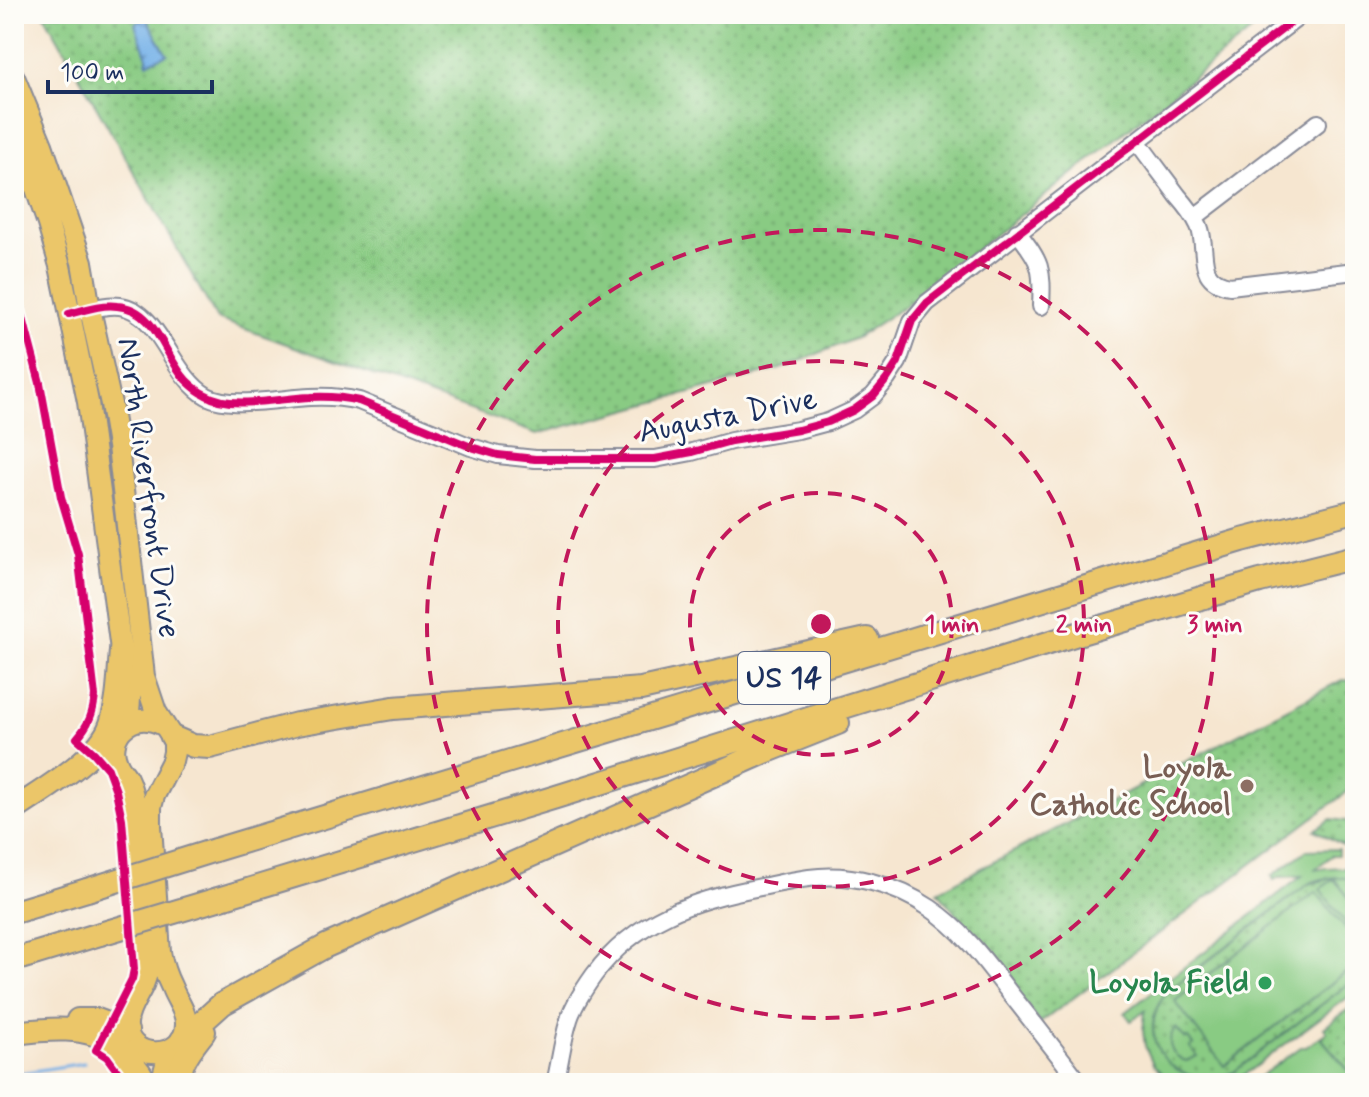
<svg xmlns="http://www.w3.org/2000/svg" width="1369" height="1097" font-family="Mynerve,sans-serif">
<style>
.grass{fill:url(#grass-dots);stroke:#527d70;stroke-width:2}
.park{fill:#89cb83;stroke:#527d70;stroke-width:2}
.water{fill:url(#water-ripples);stroke:#4970a3;stroke-width:2}
.lines{fill:none;stroke-linecap:round;stroke-linejoin:round}
.stream{stroke:#77b2e8;stroke-width:3}
.minor-casing{stroke:#888a97;stroke-width:20}
.major-casing{stroke:#888a97;stroke-width:24}
.highway-casing{stroke:#888a97;stroke-width:26}
.minor{stroke:#fff;stroke-width:16}
.major{stroke:#ebc669;stroke-width:20}
.highway{stroke:#ebc669;stroke-width:22}
.highway-bridge-casing{stroke:#888a97;stroke-width:26;stroke-linecap:butt}
.highway-bridge{stroke:#ebc669;stroke-width:22}
.cycleway-casing{stroke:#fdfcf7;stroke-width:13}
.cycleway{stroke:#d6006c;stroke-width:8}
.ring{fill:none;stroke:#c2185b;stroke-width:4;stroke-dasharray:14 10}
.education-dot{fill:#8d6e63;stroke:#fdfcf7;stroke-width:3}
.leisure-dot{fill:#2e9e5b;stroke:#fdfcf7;stroke-width:3}
.labels{text-anchor:middle;dominant-baseline:central;stroke-width:6;stroke-linejoin:round;paint-order:stroke}
.shield{fill:#fdfcf7;stroke:#5f6c8c;stroke-width:2}
.shield-label{font-size:30px;font-weight:bold;fill:#1b2f5e}
.street-label{font-size:32px;fill:#1b2f5e;stroke:#fdfcf7}
.education-label{font-size:32px;font-weight:bold;fill:#785e54;stroke:#fdfcf7;text-anchor:end}
.leisure-label{font-size:32px;font-weight:bold;fill:#27864d;stroke:#fdfcf7;text-anchor:end}
.centre{fill:#c2185b;stroke:#fdfcf7;stroke-width:4}
.ring-label{font-size:24px;text-anchor:middle;font-weight:bold;fill:#c2185b;stroke:#fdfcf7;stroke-width:6;stroke-linejoin:round;paint-order:stroke}
</style>
<defs>
<pattern id="grass-dots" width="8" height="8" patternUnits="userSpaceOnUse" patternTransform="scale(2)"><rect width="8" height="8" fill="#89cb83"/><path d="M2 2h.1M6 6h.1" fill="none" stroke="#6fa56e" stroke-width="1.8" stroke-linecap="round"/></pattern>
<pattern id="water-ripples" width="26" height="14" patternUnits="userSpaceOnUse" patternTransform="scale(2)"><rect width="26" height="14" fill="#77b2e8"/><path d="M2 4q2-2 4 0t4 0M15 11q2-2 4 0t4 0" fill="none" stroke="#6191bf"/></pattern>
</defs>
<rect width="100%" height="100%" fill="#fdfcf7"/>
<filter id="ink" filterUnits="userSpaceOnUse"><feTurbulence type="fractalNoise" baseFrequency=".0125" numOctaves="2"/><feDisplacementMap in="SourceGraphic" scale="16" xChannelSelector="R" yChannelSelector="G"/><feConvolveMatrix kernelMatrix="1 2 1 2 8 2 1 2 1" color-interpolation-filters="sRGB"/></filter>
<filter id="wash" filterUnits="userSpaceOnUse"><feTurbulence type="fractalNoise" baseFrequency=".006" numOctaves="4" result="noise"/><feDisplacementMap in="SourceGraphic" scale="32" xChannelSelector="R" yChannelSelector="G"/><feGaussianBlur stdDeviation="1.8" result="paint"/><feColorMatrix in="noise" values="0 0 0 0 0 0 0 0 0 0 0 0 0 0 0 0 0 1.4 0 .05"/><feComposite in="paint" operator="in"/></filter>
<g filter="url(#wash)">
<rect width="100%" height="100%" fill="#f6e6d0"/>
<path class="grass" d="M44,14H1273L915,299L856,338L780,369L537,434L217,319Z
M1342,680L1355,681V786L1040,1023L938,891Z
M1331,819L1353,822L1355,820V852L1315,830Z
M1333,878H1345L1355,881V905L1334,879L1320,889L1355,935V941L1317,893L1224,1066L1355,965V979L1234,1072C1181,1097 1129,1046 1165,994L1308,884Z
M1355,1004V1078L1320,1037L1327,1032L1324,1028Z"/>
<path class="park" d="M1338,849V855H1332L1314,870C1328,867 1341,866 1355,870V881C1340,875 1323,877 1308,884L1169,990C1125,1038 1179,1097 1234,1072L1355,979V992L1233,1083H1176L1163,1075L1153,1064L1145,1046L1143,1031L1145,1011L1131,1021L1125,1013L1302,876L1279,877L1274,880L1272,876L1307,850Z
M1334,879L1355,905V935L1320,889Z
M1316,892L1355,941V965L1224,1066L1175,1001Z
M1176,1028L1185,1039L1188,1038L1193,1045L1190,1047L1197,1056L1186,1061C1170,1056 1165,1041 1176,1028Z
M1320,1037L1355,1078V1083H1251L1301,1047H1306Z"/>
<path class="water" d="M146,18L165,51L168,54L147,63L146,61L148,60L135,24Z"/>
<g class="lines">
<path class="stream" d="M14,1074L84,1063"/>
</g>
</g>
<g filter="url(#ink)">
<g class="lines">
<defs>
<path id="minor" d="M1137,141C1150,159 1164,177 1178,196C1186,205 1194,215 1199,226C1209,251 1194,280 1230,286L1355,271
M1195,217L1318,123
M1017,232C1041,261 1043,269 1041,306
M78,312C92,309 106,304 120,306C160,311 171,376 207,396C230,409 283,398 310,397C327,396 342,397 359,401L471,447L498,455L535,459H655L692,452L731,441L798,430L828,422L854,410L873,396L887,379L898,362L912,321L927,303L1302,14
M555,1083C560,1063 562,1043 568,1023C572,1007 584,989 594,975C635,919 695,899 761,887C777,884 793,880 809,878C850,872 896,885 930,908C963,930 986,962 1009,992C1033,1022 1057,1053 1080,1083"/>
<path id="major" d="M14,77L42,145L82,262L90,309L111,404L118,446L144,676L156,712L172,737L174,743V752L172,761L154,796L151,807V826L160,952C162,965 166,976 172,988C176,999 186,1011 186,1023C187,1062 124,1062 127,1023C128,1004 145,990 147,971L135,804C133,795 131,786 127,778C124,773 119,768 117,762C110,746 117,730 131,723C142,717 153,720 163,725
M14,124L48,224L60,266L88,402L121,650L131,686L128,725
M164,1083V1072L170,1050"/>
<path id="highway" d="M172,737L193,746L210,747L297,724L393,708L641,689L867,639
M14,810C44,789 99,759 111,724C119,701 119,675 121,650
M215,850L1242,540L1355,511
M218,899L556,797L1074,635L1260,581L1355,557
M14,912L87,890
M14,960L100,934
M78,1020H97L127,1031
M14,1033C46,1029 88,1024 115,1045C125,1053 133,1064 141,1074
M182,1040L222,1004L326,946L765,752L838,723
M178,1083C179,1063 192,1047 204,1032"/>
</defs>
<use href="#minor" class="minor-casing"/>
<use href="#major" class="major-casing"/>
<use href="#highway" class="highway-casing"/>
<use href="#minor" class="minor"/>
<use href="#major" class="major"/>
<use href="#highway" class="highway"/>
<defs>
<path id="highway-bridge" d="M87,890L215,850
M100,934L218,899"/>
</defs>
<use href="#highway-bridge" class="highway-bridge-casing"/>
<use href="#highway-bridge" class="highway-bridge"/>
<defs>
<path id="cycleway" d="M14,284L40,383L61,497L78,554L95,696C93,714 89,724 77,738L94,753L108,769L116,791L122,819L134,969L132,979L96,1050L107,1057L126,1083
M69,314C85,310 101,304 117,306C156,308 164,356 186,380C191,385 199,392 206,395C230,410 281,398 310,397C327,396 342,397 359,401L471,447L498,455L535,459H655L692,452L731,441L798,430L828,422L854,410L873,396L887,379L898,362L912,321L927,303L1302,14"/>
</defs>
<use href="#cycleway" class="cycleway-casing"/>
<use href="#cycleway" class="cycleway"/>
</g>
</g>
<g class="ring">
<circle cx="821" cy="624" r="131"/>
<circle cx="821" cy="624" r="263"/>
<circle cx="821" cy="624" r="394"/>
</g>
<circle class="education-dot" cx="1247" cy="786" r="8"/>
<circle class="leisure-dot" cx="1265" cy="983" r="8"/>
<g class="labels">
<rect class="shield" x="738" y="652" width="92" height="52" rx="6"/>
<g class="shield-label">
<text x="784" y="678">US 14</text>
</g>
<g class="street-label">
<text transform="translate(728 416) rotate(-11)">Augusta Drive</text>
<text transform="translate(148 488) rotate(82)">North Riverfront Drive</text>
</g>
<g class="education-label">
<text x="1231" y="768">Loyola<tspan x="1231" dy="37">Catholic School</tspan></text>
</g>
<g class="leisure-label">
<text x="1249" y="983">Loyola Field</text>
</g>
</g>
<circle cx="821" cy="624" r="12" class="centre"/>
<g class="ring-label">
<text x="952" y="632">1 min</text>
<text x="1084" y="632">2 min</text>
<text x="1215" y="632">3 min</text>
</g>
<rect width="1369" height="1097" fill="none" stroke="#fdfcf7" stroke-width="48"/>
<path d="M48 80v12h164v-12" fill="none" stroke="#1b2f5e" stroke-width="4"/>
<text x="60" y="80" font-size="24" fill="#1b2f5e" stroke="#fdfcf7" stroke-width="6" paint-order="stroke">100 m</text>
</svg>
